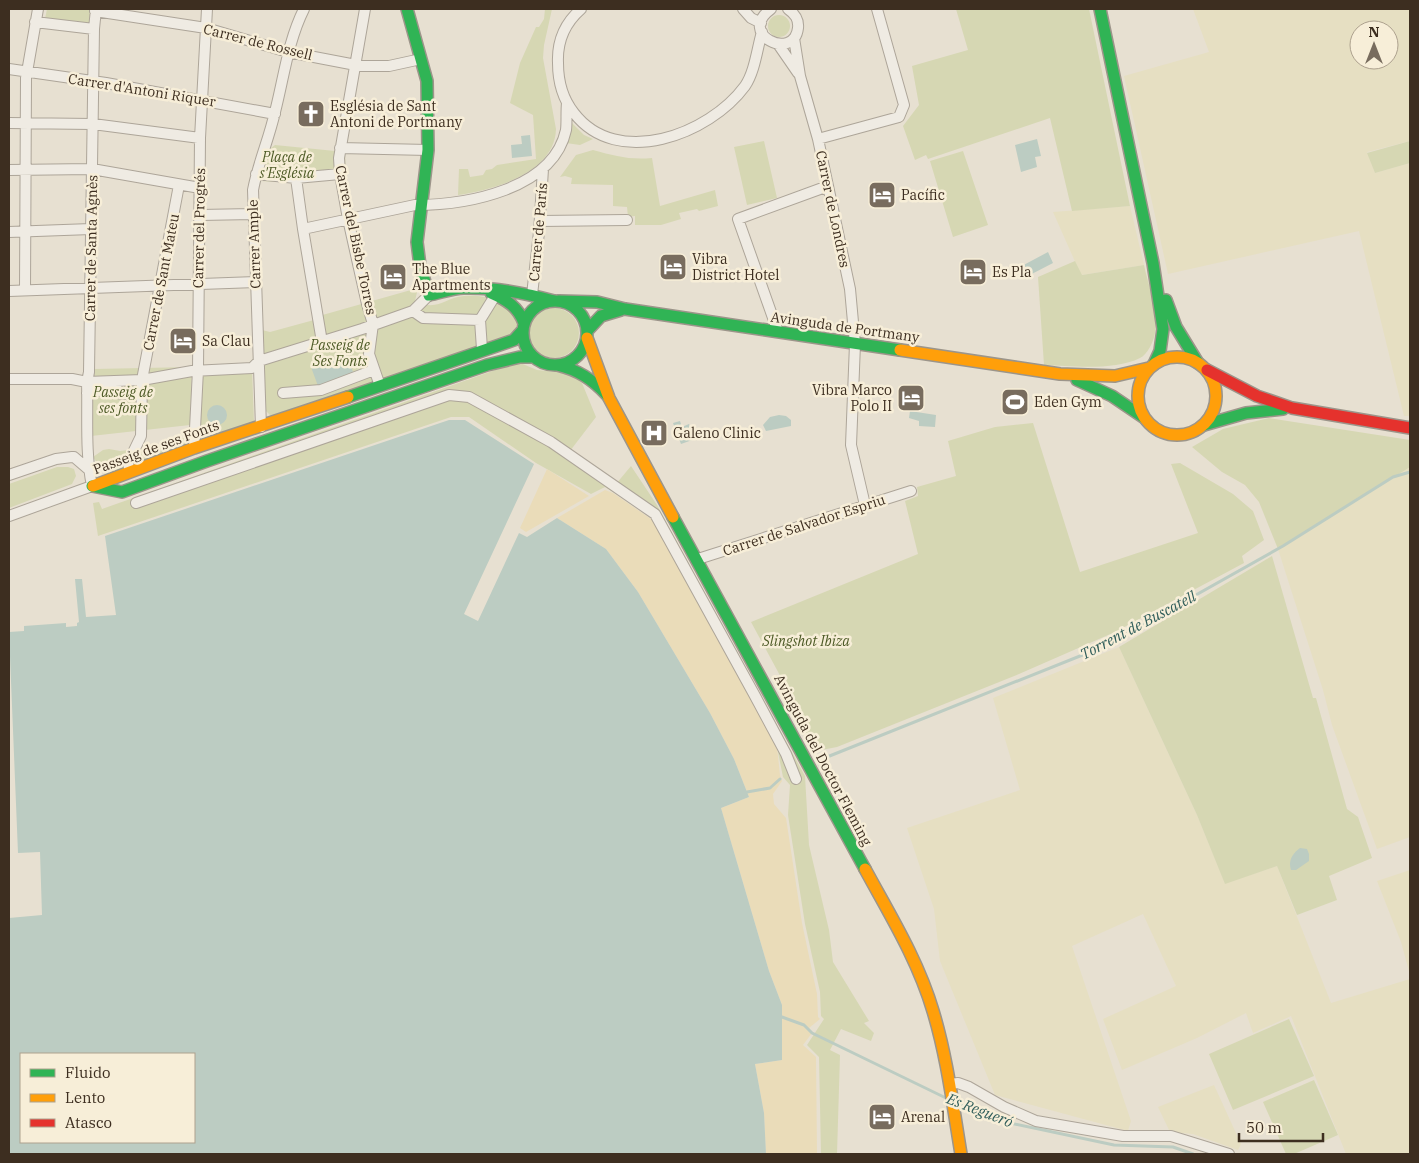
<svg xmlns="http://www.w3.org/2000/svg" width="1419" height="1163" font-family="'IBM Plex Serif',serif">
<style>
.farmland{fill:#e6dfc2;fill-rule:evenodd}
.green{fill:#d6d7b3}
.sand{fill:#eadcb9}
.water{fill:#bcccc2;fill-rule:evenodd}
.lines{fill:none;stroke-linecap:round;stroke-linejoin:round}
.stream{stroke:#bcccc2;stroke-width:3}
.street-casing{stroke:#ada599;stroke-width:12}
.fast-casing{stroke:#9c958a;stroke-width:14}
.slow-casing{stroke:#9c958a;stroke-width:14}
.jam-casing{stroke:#9c958a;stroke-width:14}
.street{stroke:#efebe3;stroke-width:10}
.fast{stroke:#30b455;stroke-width:11}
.slow{stroke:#ff9f0a;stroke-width:11}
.jam{stroke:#e5322d;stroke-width:11}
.labels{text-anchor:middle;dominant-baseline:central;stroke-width:5;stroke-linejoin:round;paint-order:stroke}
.street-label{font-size:14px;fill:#3d2e20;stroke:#f7eed8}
.poi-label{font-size:14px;fill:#3d2e20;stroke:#f7eed8;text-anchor:start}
.park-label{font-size:14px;font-style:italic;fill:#4d5a26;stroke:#f7eed8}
.water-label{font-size:15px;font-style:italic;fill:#2f5d5a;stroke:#f7eed8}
</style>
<rect width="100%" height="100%" fill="#e7e0d1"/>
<path class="farmland" d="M1193,9H1410V141L1367,152L1375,173L1410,163V416H1404L1359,231L1168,274L1124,76L1209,52ZM1359,30H1389V60H1359Z
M1130,206L1144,265L1081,275L1053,212Z
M1410,466V837L1377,849L1332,725L1323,690L1278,549L1369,491Z
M1119,647L1197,815L1225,883L1277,866L1331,1003L1410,979V1154H1346L1291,1016L1253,1033L1246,1013L1197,1038L1122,1070L1103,1019L1176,986L1143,914L1072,946L1131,1121L1128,1131L995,1095L940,961L934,909L907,828L1020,790L993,698Z
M1410,870V975L1401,942L1377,881Z
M1214,1085L1241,1144L1238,1150L1193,1134L1170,1132L1158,1107Z"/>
<path class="green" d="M47,9H92L90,26L45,19Z
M545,9H552L544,45L543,58L556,129C555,173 493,190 458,195L459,169H468L470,177L483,175L486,170L492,169L497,165L536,159L533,115L510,103L520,63L536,27H539L544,19Z
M956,9H1089L1130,206L1072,211L1050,118L928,159L926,155L915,160L903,126L919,105L912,66L968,50Z
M768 26a11 11 0 1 1 22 0a11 11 0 1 1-22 0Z
M572,123L584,135L593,139L580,145L566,143L570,124Z
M764,141L777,198L747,205L734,147Z
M1410,141V163L1375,173L1367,153Z
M275,145L345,152L346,174L299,183L260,181L271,148Z
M593,150C615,156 629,160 652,158L660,206L715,190L718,206L699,211L697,209L679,213L681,219L661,225H635V216L628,217L627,207L613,206V185L571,184L572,178L565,176L560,177L576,155Z
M963,151L988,225L953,237L930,161Z
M1075,261L1082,275L1144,265C1148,284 1159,314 1155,333C1154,341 1147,355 1140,358C1114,371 1072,366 1044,365L1038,277Z
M418,288L415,301C438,312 443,298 464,296C477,295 495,297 506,305C510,307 514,312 517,316V326L512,335L273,418L265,410L262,330L270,332L314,320L319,316Z
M529 333a25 25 0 1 1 50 0a25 25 0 1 1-50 0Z
M518,362L537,370L566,373L575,377L582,383L596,417L570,451L616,484L631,466L657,505L805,776L809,845L829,930L833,962L869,1021L864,1023L874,1033L871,1041L841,1029L830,1050L840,1055L837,1154H821L819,1057L807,1045L824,1019L821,1016L820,992L805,924L788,815L790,785L783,777L777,747L654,518L605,487L591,494L536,463L469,417H451L98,536L93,503L99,502L102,509Z
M192,367L190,425L91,436L92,372L94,369Z
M252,370L254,422L198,440L202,373Z
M1269,418L1410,440V467L1278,549L1259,502L1245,485L1222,472L1192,447L1223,429Z
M1033,423L1080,572L1198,533L1171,464L1180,463L1233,494L1253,511L1264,540L1242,556L1244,563L1115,632L1019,674L837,747L816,751L785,696L790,694L751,622L918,554L905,501L918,496L917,487L956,476L948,441L995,427Z
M189,437L187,447L106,476L93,457L103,450L109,449L120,451L164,446L175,439Z
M57,467H68L74,469L76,476L72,484L9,508V484Z
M1272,556L1313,698H1316L1347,809L1358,817L1372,858L1329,876L1337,900L1297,915L1277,866L1225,884L1197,815L1119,647Z
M1289,1019L1314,1076L1233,1110L1209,1054Z
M1314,1080L1338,1135L1294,1154H1286L1263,1102Z"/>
<path class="sand" d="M547,469L589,496L526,532L520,528Z
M605,490L613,493L654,521L777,747L780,775L782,781L773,794L774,804L786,818L802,923L817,994L818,1017L820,1019L809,1028L812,1033L803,1045L816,1057L817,1154H766L764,1113L755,1064L782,1060V1005L769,971L721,808L749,797L734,759L710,713L638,592L606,549L557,518Z"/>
<path class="water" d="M530,135L532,156L512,158L511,145L522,144L521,136Z
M1037,139L1041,156L1035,157L1037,167L1021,172L1015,145Z
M1048,252L1053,263L1024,278L1018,268Z
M346,354L353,372L318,386L311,367Z
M207 415a10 10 0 1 1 20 0a10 10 0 1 1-20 0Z
M910,411L936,415L935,427L919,426V421L909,418Z
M779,415L786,416L791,420V426L766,431L763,425L770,417Z
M449,420H465L534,464L464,614L478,621L519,533L527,537L557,518L606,549L638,592L710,713L734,759L749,797L721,808L769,971L782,1005V1060L755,1064L764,1113L766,1154H9V918L42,915L40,852L18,853L9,632L24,631V626L66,623V627L77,626V623L79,622L75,579H82L86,617L116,615L105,536ZM21,1054H194V1142H21Z
M680,421L682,427L689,424L695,439L681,444L673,423Z
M1300,848L1307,849L1309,854V861L1296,870H1291C1288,861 1292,854 1300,848Z"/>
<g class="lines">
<path class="stream" d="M822,759L1105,646L1283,546L1393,477L1410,472
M747,792L770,788L780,779
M782,1017L804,1025L812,1033L948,1099
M958,1104L1010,1123L1114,1145L1173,1147L1193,1154"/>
<defs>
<path id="street" d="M365,9L339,158L340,174L348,219L367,304L373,324L369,354L379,383
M581,9C565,23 557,41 558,63C558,81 562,98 574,113C617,169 709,135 745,86C755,71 757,49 762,32
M743,9L751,18L761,23
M771,9C736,34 794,62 798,28C799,19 795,14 788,9
M95,11L206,28L288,52L361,66H389L421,59
M35,22L94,29
M794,38L800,76L818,139L850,289L855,344L851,445L865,505
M778,44L798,73
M9,69L106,83L275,114
M9,123L93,124L200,138
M818,139L899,117L904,105L877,9
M340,148L428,150
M9,170L92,169L200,188
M256,174L296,178L340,174
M296,178L303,229L322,342
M200,215L253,214
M540,221L627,220
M303,229L415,205C466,205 553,190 566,130C567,122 566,112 567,103
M9,232L91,229
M25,290L26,78L38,9
M9,291L256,282
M532,295L539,232L543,169
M413,311L423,318L480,320
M778,332L738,219L828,186
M482,349L480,320L493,299
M9,379H72L87,382L142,380L192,371L252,368L259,361L362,329L413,311L429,295
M87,393L95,391L118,390L121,394H142
M283,393L321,390L374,370
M261,427L253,190C258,163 269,139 275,112C284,77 288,41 304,9
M194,448L198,370L200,138L207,9
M129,468L128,463L141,436L142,380L179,185
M9,475L56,459L72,457H74L88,469
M136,503L449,395L469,397L551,442L655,514L755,696L786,754L796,779
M9,516L92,486C85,452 88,417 87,382L89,372L94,29L96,9
M698,559L911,491
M950,1084L958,1083L969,1087L1004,1107L1036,1121L1123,1136H1171L1229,1154"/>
<path id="fast" d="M407,9L427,81L428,150L417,242L420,266L429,295C440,293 453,288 464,288C494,287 525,293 554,301
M1100,9L1153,263L1163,329L1160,351L1154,364
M491,293C507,300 518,307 524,323
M1166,300L1176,327L1198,363
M523 333a32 32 0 1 1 64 0a32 32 0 1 1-64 0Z
M559,301L597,302L625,309L900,350
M587,331L601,316L621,310
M557,365C578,370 592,379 607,395
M1077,380L1112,396L1143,417
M348,397L514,340L523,330
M1204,425L1246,413L1283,409
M92,486L122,492L207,461L487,365L520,357H533
M673,517L865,869"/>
<path id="slow" d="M587,338L609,398L673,517
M900,350L1060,374L1115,376L1149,368
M1138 396a39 39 0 1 1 78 0a39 39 0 1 1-78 0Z
M93,486L194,448L348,397
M865,869C890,915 918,960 933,1011C947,1057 953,1106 961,1154"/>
<path id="jam" d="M1207,370L1257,396L1292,408L1410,428"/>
</defs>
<use href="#street" class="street-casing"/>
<use href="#fast" class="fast-casing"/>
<use href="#slow" class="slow-casing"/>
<use href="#jam" class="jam-casing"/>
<use href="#street" class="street"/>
<use href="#fast" class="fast"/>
<use href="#slow" class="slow"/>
<use href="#jam" class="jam"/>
</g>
<defs>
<symbol id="church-square" viewBox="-11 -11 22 22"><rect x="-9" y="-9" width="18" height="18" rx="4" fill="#786c5e" stroke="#f7eed8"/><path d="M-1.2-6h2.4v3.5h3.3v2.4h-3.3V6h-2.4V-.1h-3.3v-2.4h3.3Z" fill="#fff"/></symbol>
<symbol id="hotel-square" viewBox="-11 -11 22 22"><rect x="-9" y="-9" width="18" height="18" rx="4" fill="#786c5e" stroke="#f7eed8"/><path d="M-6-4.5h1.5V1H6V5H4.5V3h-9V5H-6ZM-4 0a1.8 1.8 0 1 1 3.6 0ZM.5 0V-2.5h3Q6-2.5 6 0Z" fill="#fff"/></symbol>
<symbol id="stadium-square" viewBox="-11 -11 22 22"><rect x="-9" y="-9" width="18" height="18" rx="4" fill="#786c5e" stroke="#f7eed8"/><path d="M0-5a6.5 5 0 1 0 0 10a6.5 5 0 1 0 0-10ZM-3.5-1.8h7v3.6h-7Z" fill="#fff"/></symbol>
<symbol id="hospital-square" viewBox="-11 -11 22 22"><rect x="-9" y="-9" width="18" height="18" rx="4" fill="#786c5e" stroke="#f7eed8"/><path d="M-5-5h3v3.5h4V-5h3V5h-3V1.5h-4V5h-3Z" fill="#fff"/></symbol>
</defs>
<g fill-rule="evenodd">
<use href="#church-square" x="295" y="98" width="32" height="32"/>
<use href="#hotel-square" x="866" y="179" width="32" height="32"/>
<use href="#hotel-square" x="657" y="251" width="32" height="32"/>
<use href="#hotel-square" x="957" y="256" width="32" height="32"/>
<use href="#hotel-square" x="377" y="261" width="32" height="32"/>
<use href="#hotel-square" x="167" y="325" width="32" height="32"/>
<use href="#hotel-square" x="895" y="382" width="32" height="32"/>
<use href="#stadium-square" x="999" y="386" width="32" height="32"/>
<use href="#hospital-square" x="638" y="417" width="32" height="32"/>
<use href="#hotel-square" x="866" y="1101" width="32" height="32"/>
</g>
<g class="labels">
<g class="street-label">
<text transform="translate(258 42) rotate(14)">Carrer de Rossell</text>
<text transform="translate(142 90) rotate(9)">Carrer d'Antoni Riquer</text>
<text transform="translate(833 209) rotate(78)">Carrer de Londres</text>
<text transform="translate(199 228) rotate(-89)">Carrer del Progrés</text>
<text transform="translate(538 232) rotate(-85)">Carrer de París</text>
<text transform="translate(356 240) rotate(78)">Carrer del Bisbe Torres</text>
<text transform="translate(254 244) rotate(-92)">Carrer Ample</text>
<text transform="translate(91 248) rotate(-89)">Carrer de Santa Agnès</text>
<text transform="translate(161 282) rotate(-79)">Carrer de Sant Mateu</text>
<text transform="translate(845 327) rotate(8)">Avinguda de Portmany</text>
<text transform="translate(156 447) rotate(-20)">Passeig de ses Fonts</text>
<text transform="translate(804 525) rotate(-18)">Carrer de Salvador Espriu</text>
<text transform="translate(823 760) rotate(62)">Avinguda del Doctor Fleming</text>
</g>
<g class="poi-label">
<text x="330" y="106">Església de Sant<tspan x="330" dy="16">Antoni de Portmany</tspan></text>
<text x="901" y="195">Pacífic</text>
<text x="692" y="259">Vibra<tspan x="692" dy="16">District Hotel</tspan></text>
<text x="412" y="269">The Blue<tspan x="412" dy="16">Apartments</tspan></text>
<text x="992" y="272">Es Pla</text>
<text x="202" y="341">Sa Clau</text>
<text x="892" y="390" text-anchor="end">Vibra Marco<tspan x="892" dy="16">Polo II</tspan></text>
<text x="1034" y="402">Eden Gym</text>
<text x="673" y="433">Galeno Clinic</text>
<text x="901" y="1117">Arenal</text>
</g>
<g class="park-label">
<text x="287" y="157">Plaça de<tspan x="287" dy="16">s'Església</tspan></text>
<text x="340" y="345">Passeig de<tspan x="340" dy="16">Ses Fonts</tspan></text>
<text x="123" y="392">Passeig de<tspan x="123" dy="16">ses fonts</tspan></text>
<text x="806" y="641">Slingshot Ibiza</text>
</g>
<g class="water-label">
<text transform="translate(1138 625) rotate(-28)">Torrent de Buscatell</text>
<text transform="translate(980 1110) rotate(21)">Es Regueró</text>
</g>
</g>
<rect width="1419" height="1163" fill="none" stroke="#3d2e20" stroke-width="20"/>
<rect x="20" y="1053" width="175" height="90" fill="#f7eed8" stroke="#ada18e"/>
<rect x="30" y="1069" width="25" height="8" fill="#30b455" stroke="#ada18e"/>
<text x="65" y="1078" font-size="15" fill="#3d2e20">Fluido</text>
<rect x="30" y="1094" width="25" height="8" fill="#ff9f0a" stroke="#ada18e"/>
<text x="65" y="1103" font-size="15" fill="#3d2e20">Lento</text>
<rect x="30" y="1119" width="25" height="8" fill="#e5322d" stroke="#ada18e"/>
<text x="65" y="1128" font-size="15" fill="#3d2e20">Atasco</text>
<g transform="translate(1374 45)"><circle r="24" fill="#f7eed8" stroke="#ada18e"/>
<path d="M0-4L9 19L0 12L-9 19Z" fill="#786c5e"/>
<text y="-8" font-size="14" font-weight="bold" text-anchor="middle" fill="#3d2e20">N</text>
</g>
<path d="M1239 1133v8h84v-8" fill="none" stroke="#3d2e20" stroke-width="2.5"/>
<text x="1246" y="1133" font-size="15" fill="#3d2e20" stroke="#f7eed8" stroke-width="4" paint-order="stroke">50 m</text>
</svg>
